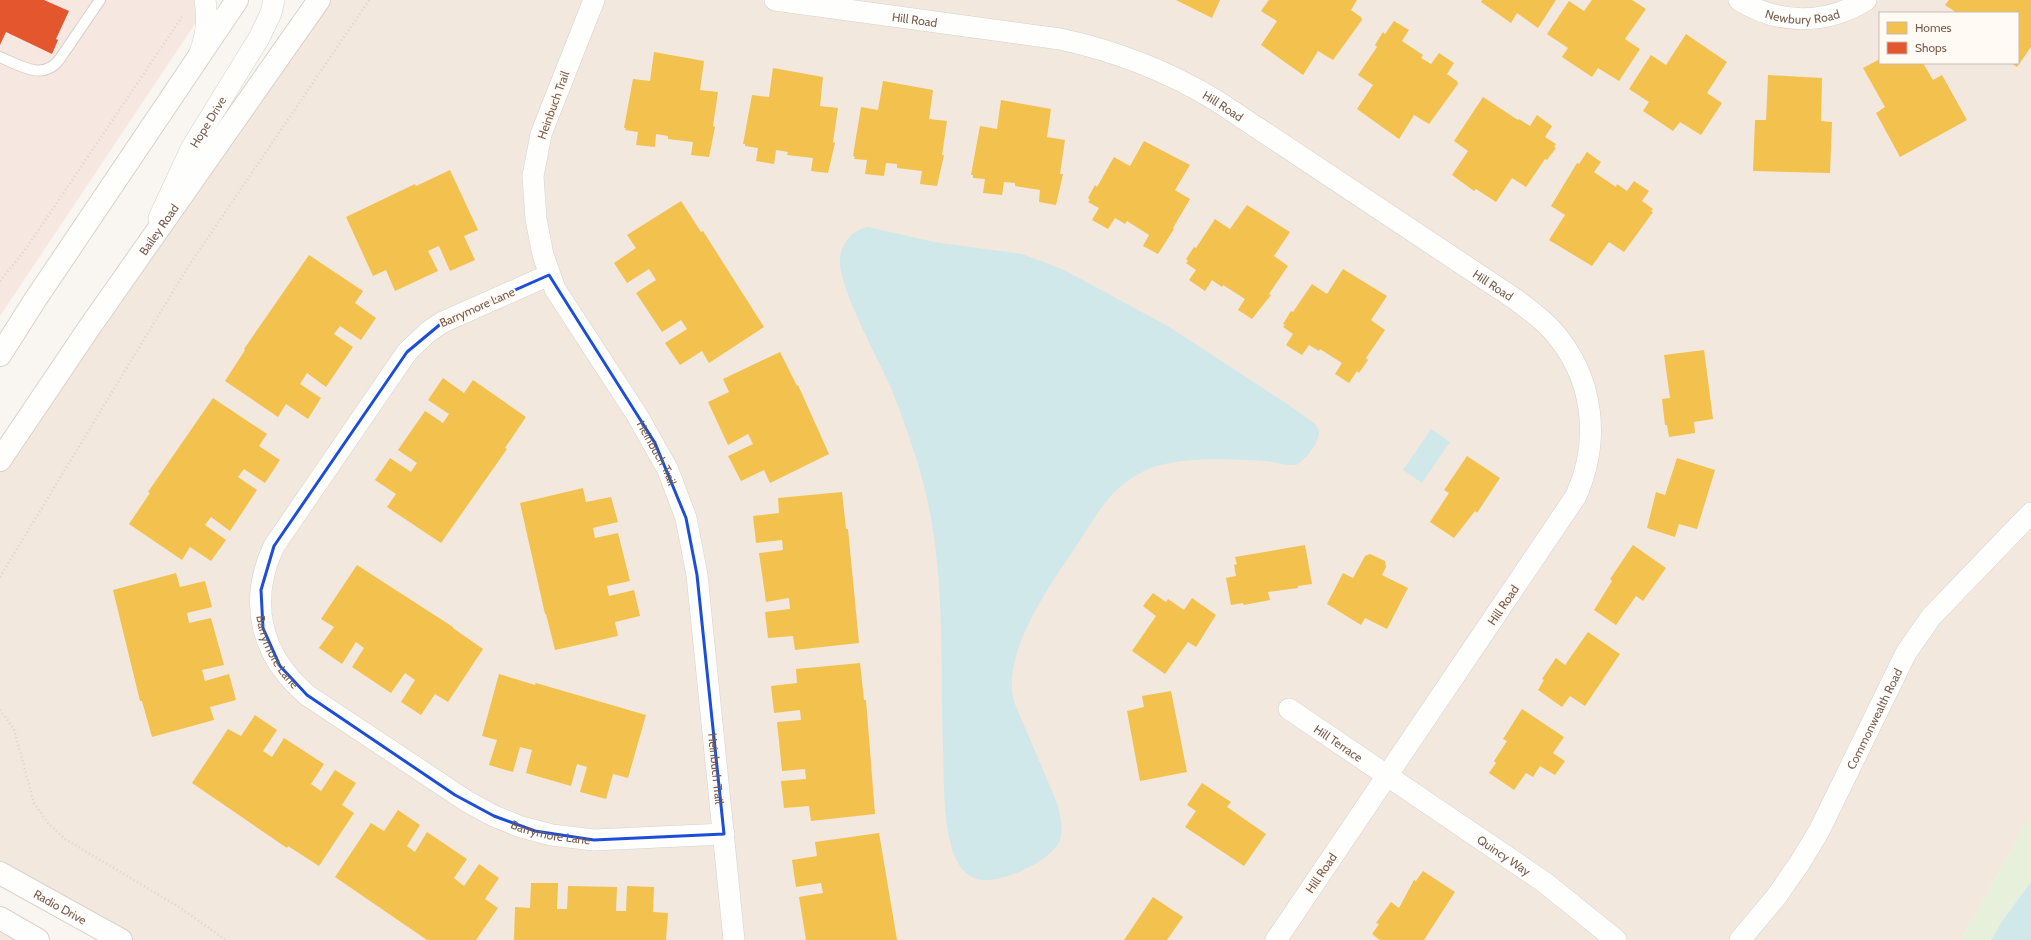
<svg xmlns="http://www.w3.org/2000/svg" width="2031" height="940" font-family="Cabin,sans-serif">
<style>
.residential{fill:#f2e8de;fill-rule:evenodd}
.commercial{fill:#f6e8e1}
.green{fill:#e7f0db}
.water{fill:#d0e8ea}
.homes{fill:#f2c14e}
.shops{fill:#e4572e}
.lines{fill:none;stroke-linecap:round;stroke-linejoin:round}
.lane-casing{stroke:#d7d1cb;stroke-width:12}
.street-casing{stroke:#d7d1cb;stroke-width:22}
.secondary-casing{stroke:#d9d2cb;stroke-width:24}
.path{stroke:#dcd5d0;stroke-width:2.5;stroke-dasharray:1 3;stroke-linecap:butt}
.lane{stroke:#fefefd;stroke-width:10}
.street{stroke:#fefefd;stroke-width:21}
.secondary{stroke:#fefefd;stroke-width:22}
.marked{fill:none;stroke:#1d4ed8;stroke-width:3;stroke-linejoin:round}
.labels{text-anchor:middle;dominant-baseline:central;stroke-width:4;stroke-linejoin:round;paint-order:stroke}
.street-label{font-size:12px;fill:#7a5c4d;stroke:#fffaf3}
</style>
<rect width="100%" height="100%" fill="#f9f5f0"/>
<path class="residential" d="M319,0H2031V815L1961,940H121L0,873V460ZM1880,13H2018V63H1880Z
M0,918L38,940H0Z"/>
<path class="commercial" d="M0,0H211L0,316Z"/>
<path class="green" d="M2031,815V940H1961Z"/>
<path class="water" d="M868,227L934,242L1022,254L1062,269L1166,325L1289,405L1315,424L1319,430C1320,442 1306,460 1296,465C1285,466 1274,461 1263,461C1231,459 1185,457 1154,467C1141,471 1126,481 1116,491C1101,505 1090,525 1079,542C1053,581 998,655 1015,704L1057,803C1060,815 1064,827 1060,840C1053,860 1003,883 982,880C971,879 961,870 957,861C943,835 944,780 943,750C940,653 947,555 917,461C909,437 901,413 892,390C879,360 838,287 840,259C841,244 853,229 868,227Z
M1431,429L1450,442L1422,483L1403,470Z
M2031,882V940H1991L2003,920Z"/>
<path class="homes" d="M1176,0H1220L1212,18Z
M1269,0H1357L1351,10L1361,17L1362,20L1333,60L1318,51L1303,75L1261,45L1277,21L1261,11Z
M1482,0H1556L1538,28L1517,13L1511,23L1481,2Z
M1592,0H1632L1646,9L1625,39L1640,49L1619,81L1598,68L1592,77L1562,57L1568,48L1547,34L1569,1L1584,11Z
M1949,0H2031V47L2017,67L2011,63H2018V13H1957L1945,5Z
M1394,21L1409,30L1402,41L1423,55L1421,58L1431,64L1439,53L1454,63L1447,74L1457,81L1458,84L1429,124L1414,115L1399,139L1357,109L1373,85L1358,75L1377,47L1375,45L1383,32L1385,34Z
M1686,34L1727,62L1707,93L1722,103L1701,135L1680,122L1673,131L1643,111L1649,102L1629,89L1651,55L1666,65Z
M654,52L704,61L700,90L718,92L713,126L715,127L709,157L691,155L693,142L668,139V136L656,134L655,147L636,145L638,132L625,130L626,128H624L633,79L650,81Z
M1880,59V63H1923L1933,80L1942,75L1967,120L1900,157L1876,113L1885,107L1863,68Z
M773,68L823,77L820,106L838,108L833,142L835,143L828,173L811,171L813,158L787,155L788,152L776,150L774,164L756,161L758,148L745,146V144H743L752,95L769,97Z
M1768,75L1822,78L1821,121L1832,122L1830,173L1753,171L1755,120H1766Z
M883,81L933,90L929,119L947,121L942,155H944L937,186L920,184L922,171L897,168V164L886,163L884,176L865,174L867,160L854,159L855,157L853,156L861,107L878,110Z
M1483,97L1518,120L1519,119L1530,126L1537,115L1552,126L1545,137L1556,144L1554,147L1556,148L1547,160L1545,159L1526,187L1512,178L1496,202L1476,189L1474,191L1452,175L1468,151L1454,141Z
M1001,100L1051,109L1047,137L1065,140L1060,174H1063L1056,205L1039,202L1040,190L1015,186V183L1004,182L1002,195L983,193L985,179L973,178V175H971L980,126L997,129Z
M1144,141L1190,165L1175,190L1190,199L1173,228L1174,229L1158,254L1143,246L1149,235L1127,221L1125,224L1115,218L1108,229L1092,220L1099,208L1088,202L1090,200L1088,198L1095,185L1097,187L1114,157L1130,166Z
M1587,152L1601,162L1594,172L1616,187L1617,184L1627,191L1634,181L1649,191L1642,201L1653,209L1651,211L1653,212L1624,252L1609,242L1592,266L1549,240L1565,215L1551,206L1577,163L1579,164Z
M450,170L478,230L464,236L475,260L450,271L439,246L428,251L438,271L395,291L386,270L373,276L346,217L415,184L416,186Z
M681,201L701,232L703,231L764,327L709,363L702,351L680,365L665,343L687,329L681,320L662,332L636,293L656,280L649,269L627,283L614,263L636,248L627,235Z
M1247,205L1290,232L1274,256L1288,266L1269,294L1271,295L1252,319L1238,310L1245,299L1223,285L1222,287L1212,280L1205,291L1189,280L1196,270L1186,263L1188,261L1186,259L1194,247L1196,248L1215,219L1230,229Z
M309,255L363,291L355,303L376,318L361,340L340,326L334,334L353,347L326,387L307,373L300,384L321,398L308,419L286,404L278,417L225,381L245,350L244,349Z
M1343,269L1387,296L1371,320L1385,330L1366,358L1368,360L1359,373L1357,371L1349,383L1335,374L1342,363L1320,349L1319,351L1309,345L1302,355L1286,345L1293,334L1283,327L1285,325L1283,324L1291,311L1293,312L1312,284L1327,294Z
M1704,350L1713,419L1694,422L1695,433L1669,437L1667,425H1665L1662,399L1670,398L1664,355Z
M780,352L797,386L798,385L829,454L770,483L764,470L741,481L728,456L753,444L748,434L728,445L708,402L729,392L723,379Z
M443,378L464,393L473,380L526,417L505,448L507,449L441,543L387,507L396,494L375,480L390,458L411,472L417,463L398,450L425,411L443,423L449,414L428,400Z
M213,398L267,434L259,446L280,460L265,483L244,469L238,477L257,490L230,531L211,517L205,525L226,540L211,561L190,547L182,560L129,524L150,493L148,492Z
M1467,456L1500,478L1477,513L1475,511L1454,538L1430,522L1449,493L1444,490Z
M1677,458L1715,470L1697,529L1679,524L1675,537L1647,528L1656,492L1665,495Z
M583,488L586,502L611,497L618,522L593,528L595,538L618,533L630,581L607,586L609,596L634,590L640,616L615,622L618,636L555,650L546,614H545L520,503Z
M842,492L846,529H848L859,643L795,650L793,636L768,638L765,612L790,609L789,598L766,602L759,553L783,550L782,540L756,543L753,516L779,513L778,498Z
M1305,545L1312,584L1298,586V588L1268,592L1270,600L1244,605L1243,603L1231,605L1226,578L1236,576L1234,565L1237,564L1235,557Z
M1633,545L1666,568L1643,601L1636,596L1616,625L1594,610L1612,581L1610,579Z
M1370,554L1385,561L1386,567L1382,575L1408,588L1387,629L1365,618L1361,625L1327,604L1343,573L1353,578L1365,556Z
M357,565L453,627V628L483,649L448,702L435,694L421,715L401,702L415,680L405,673L391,693L352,667L364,648L356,642L342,664L319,648L334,627L321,619Z
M176,573L180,587L205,581L212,607L187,613L189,623L211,618L224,665L202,670L205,681L229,674L236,700L210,707L214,720L152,737L142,701H140L113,590Z
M1153,593L1166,602L1168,599L1184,610L1192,598L1216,615L1196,647L1188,642L1165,674L1132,651L1156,616L1143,606Z
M1588,632L1620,654L1585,706L1570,696L1562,707L1538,690L1544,680L1542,679L1556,658L1565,665Z
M860,663L864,700H866L875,814L811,821L809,806L784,808L781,781L806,779L805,769L782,771L777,722L801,720L800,710L774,713L771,686L797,683L796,669Z
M499,674L535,685L536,683L646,715L628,778L613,774L606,799L580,792L587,767L577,764L571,786L526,773L532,750L520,747L513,772L489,765L497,740L482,736Z
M1171,691L1187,772L1140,781L1127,711L1144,707L1142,696Z
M1522,709L1564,737L1553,753L1565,761L1555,775L1540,766L1533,777L1526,773L1514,790L1489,773L1496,763L1494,761L1507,741L1503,739Z
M255,715L277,730L263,751L272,757L284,738L324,764L311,784L321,791L335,770L356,783L342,805L354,813L319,866L288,846L287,848L192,783L228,729L241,736Z
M1202,783L1231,802L1227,807L1266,834L1244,866L1185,827L1196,811L1187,805Z
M398,810L420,825L407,846L415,852L427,832L467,859L454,878L464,886L479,864L499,878L485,899L498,908L476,940H427L335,877L371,823L384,831Z
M879,833L897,940H806L799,897L823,893L821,883L796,887L792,860L817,856L815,842Z
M1423,871L1455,892L1424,940H1380L1372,934L1379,924L1376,923L1391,902L1399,908L1414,880L1416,881Z
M531,883H558L557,909H567L568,886L617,887L616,911H626L627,886L654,887L653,912L668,913L666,940H514L515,907L530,908Z
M1153,897L1183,917L1167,940H1124Z"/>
<path class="shops" d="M0,0H44L69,11L56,39L58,40L52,54L6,32L0,45Z"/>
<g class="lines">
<defs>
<path id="lane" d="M0,57C19,65 43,81 59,60L100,0"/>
<g id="street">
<path id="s1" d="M594,0L541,134L533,176L536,219L543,255L555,289L637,415L668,470L686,518L697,575L734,940"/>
<path id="s2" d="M775,0L1060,39C1116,51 1168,71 1217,101L1515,299C1528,309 1541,318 1552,330C1594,377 1601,440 1576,496L1276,940"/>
<path id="s3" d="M1739,0C1779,25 1826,25 1866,0"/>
<path d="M200,52C207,35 208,18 205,0"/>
<path id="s4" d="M159,218L192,147L259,38L271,13L274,0"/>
<path id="s5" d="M549,275L443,322L428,332L407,352L274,546C248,601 260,655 307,695L468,802L494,816L521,827L552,835L594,840L724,834"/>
<path id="s6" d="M1289,709L1544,882L1616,940"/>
<path id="s7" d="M1740,940L1776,897L1799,864L1819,831L1906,653L1931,617L2031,513"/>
</g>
<g id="secondary">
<path d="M0,355L35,300L237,0"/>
<path id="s8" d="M0,460L89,328L319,0"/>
<path id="s9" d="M0,873L121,940"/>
<path d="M0,918L38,940"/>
</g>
</defs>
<use href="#lane" class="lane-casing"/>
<use href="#street" class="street-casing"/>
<use href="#secondary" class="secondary-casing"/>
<path class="path" d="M0,281L25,250L182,17
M0,577L186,270L369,0
M0,710L14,729L34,803L48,823L65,839L179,907L226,940"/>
<use href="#lane" class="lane"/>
<use href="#street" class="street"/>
<use href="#secondary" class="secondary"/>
</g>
<path class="marked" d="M549,275L655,443L686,518L697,575L724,834L594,840L535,831L494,816L455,795L307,695L280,666L263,628L261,590L274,546L407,352L443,322Z"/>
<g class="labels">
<g class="street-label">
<text stroke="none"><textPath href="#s3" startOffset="67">Newbury Road</textPath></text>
<text stroke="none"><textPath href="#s2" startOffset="141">Hill Road</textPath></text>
<text transform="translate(553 105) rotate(-70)">Heinbuch Trail</text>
<text stroke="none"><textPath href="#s2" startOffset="465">Hill Road</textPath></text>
<text stroke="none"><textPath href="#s4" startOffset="108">Hope Drive</textPath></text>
<text stroke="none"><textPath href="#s8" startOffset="280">Bailey Road</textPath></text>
<text stroke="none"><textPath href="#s2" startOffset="789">Hill Road</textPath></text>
<text transform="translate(477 307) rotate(-24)">Barrymore Lane</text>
<text stroke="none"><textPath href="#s1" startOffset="496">Heinbuch Trail</textPath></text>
<text transform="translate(1503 605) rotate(-56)">Hill Road</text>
<text stroke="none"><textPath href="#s5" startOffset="510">Barrymore Lane</textPath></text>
<text stroke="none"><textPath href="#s7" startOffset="260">Commonwealth Road</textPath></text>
<text stroke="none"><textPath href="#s6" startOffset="60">Hill Terrace</textPath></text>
<text stroke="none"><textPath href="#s1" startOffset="820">Heinbuch Trail</textPath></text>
<text stroke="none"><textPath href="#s5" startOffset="846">Barrymore Lane</textPath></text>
<text stroke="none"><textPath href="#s6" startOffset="260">Quincy Way</textPath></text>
<text transform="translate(1321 873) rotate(-56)">Hill Road</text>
<text stroke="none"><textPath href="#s9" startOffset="69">Radio Drive</textPath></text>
</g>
</g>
<rect x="1879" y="12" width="140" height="52" fill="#fffaf3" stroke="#cabbb1"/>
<rect x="1887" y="22" width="20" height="12" fill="#f2c14e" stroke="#cabbb1"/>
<text x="1915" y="32" font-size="12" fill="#7a5c4d">Homes</text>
<rect x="1887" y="42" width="20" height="12" fill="#e4572e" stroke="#cabbb1"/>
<text x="1915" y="52" font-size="12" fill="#7a5c4d">Shops</text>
</svg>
